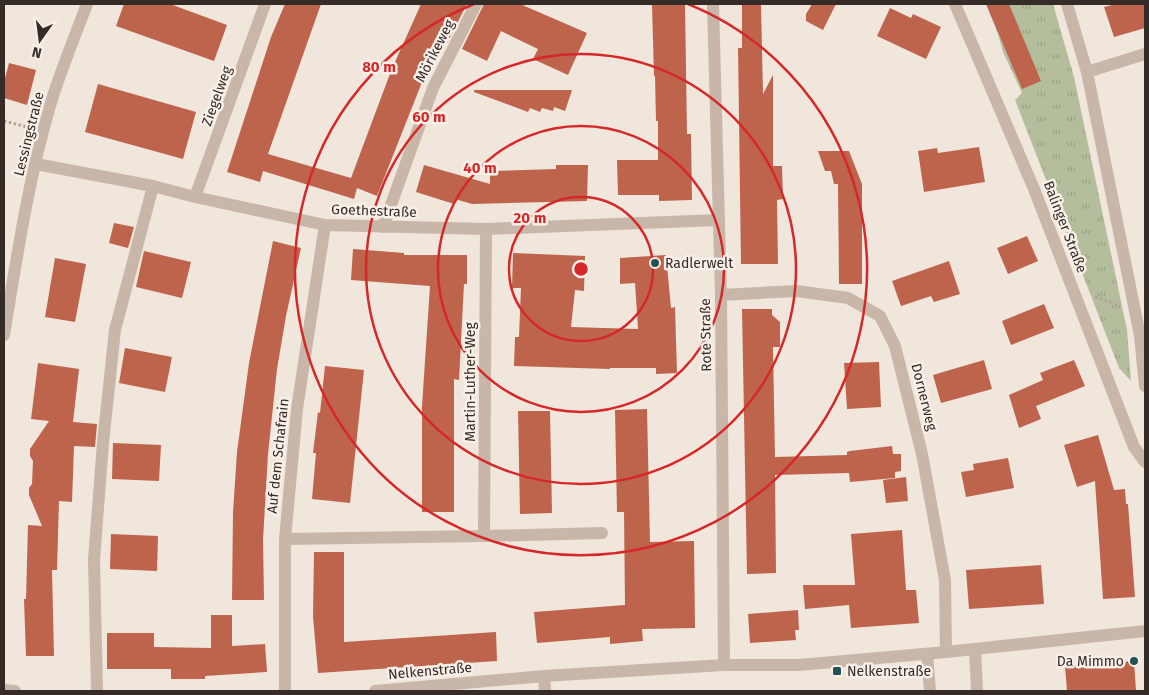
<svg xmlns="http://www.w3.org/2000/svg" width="1149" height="695" font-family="'Fira Sans',sans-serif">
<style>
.grass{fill:url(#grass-tufts)}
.building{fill:#be644d}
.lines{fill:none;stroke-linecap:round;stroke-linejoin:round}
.path{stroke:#b3a093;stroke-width:3;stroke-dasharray:2.5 2.5;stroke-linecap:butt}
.lane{stroke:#c8b6a9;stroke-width:12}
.street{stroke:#c8b6a9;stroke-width:12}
.ring{fill:none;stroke:#d62828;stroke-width:2.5}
.poi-dot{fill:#215254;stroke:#f8f0e8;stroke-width:2}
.labels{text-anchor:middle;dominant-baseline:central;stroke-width:5;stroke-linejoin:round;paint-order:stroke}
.street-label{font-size:14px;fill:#352c28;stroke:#f8f0e8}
.poi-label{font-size:14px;fill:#352c28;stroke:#f8f0e8;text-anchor:start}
.centre{fill:#d62828;stroke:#f8f0e8;stroke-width:2.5}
.ring-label{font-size:15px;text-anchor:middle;font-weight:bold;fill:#d62828;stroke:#f8f0e8;stroke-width:5;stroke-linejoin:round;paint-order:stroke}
</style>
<defs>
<pattern id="grass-tufts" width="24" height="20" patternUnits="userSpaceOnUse" patternTransform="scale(1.25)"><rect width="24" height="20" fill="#b4be9d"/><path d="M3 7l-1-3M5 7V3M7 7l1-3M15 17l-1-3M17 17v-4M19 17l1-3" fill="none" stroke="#9ba387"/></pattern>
</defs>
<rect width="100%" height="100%" fill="#f0e6dc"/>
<path class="grass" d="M986,4H1053L1074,77L1127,330L1131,381L1119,368L1015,100L1022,93L1003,52L998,34Z"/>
<path class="building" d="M124,4H170L227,25L214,61L116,26Z
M285,4H321L268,154L351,178L391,71L421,4H467L447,43L439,39L377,196L357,188L354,199L263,171L260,182L227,172L271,37Z
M484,4H520L587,33L568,75L533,59L538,49L501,31L487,61L462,49Z
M652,4H685L687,134H691L692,200L659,201V195H618L617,160H658V121H656L655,76H654Z
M812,4H836L823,30L806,21V14Z
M986,4H1009L1041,81L1022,89Z
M1116,4H1145V28L1114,37L1104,7Z
M742,5H761L763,94L773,75V166H782L783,199L777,200L778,264H741L738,48H742Z
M890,8L911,18L913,14L941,27L926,59L877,36Z
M9,63L36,70L27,105L4,98V82Z
M98,84L196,112L183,159L85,132Z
M474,90H572L565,111L554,107L553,111L542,108L540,112L530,108L528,112L474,92Z
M979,147L985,182L924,192L918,151L937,148L938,153Z
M818,151H849L862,184V284H839L838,184H834L831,171H825Z
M424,165L490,184V171L556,169V165H588L587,201L472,204L455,199L454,204L416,192Z
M114,223L134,227L128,248L109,243Z
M1027,236L1038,261L1008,274L997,248Z
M273,241L301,248L286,316L277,369L268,454L263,540L264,600H232L233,512L237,452L249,363Z
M353,249L404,253V255H467V284H464L459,380L454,379V512H422V406L430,286L351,280Z
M144,251L191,262L182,298L136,287Z
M513,253L585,256L584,291L575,290L571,327L638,329L635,283L620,284V258L666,255L671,308L675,307L677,373L656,374V368H610V369L514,366L515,337H519L521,288H512Z
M55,258L86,264L75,322L45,317Z
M949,261L960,294L934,302L931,296L901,306L892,281Z
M1044,304L1054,328L1011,345L1002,321Z
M742,309H772V315L780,322V347H773L775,457L847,455V452L850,451L892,446L893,454H901V471L895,472V478L850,482L849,473L775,475L776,573L747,574Z
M125,348L172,357L165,392L119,383Z
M984,360L992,389L941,403L933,375Z
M1074,360L1085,386L1036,406L1041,419L1019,428L1009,395L1043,380L1040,373Z
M879,362L881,407L847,409L844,363Z
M38,363L79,369L73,422L97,424L95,447L74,446L72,502L59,501L57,570H52L54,656H26L24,599H26L28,525L42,526L29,495V488L32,484L33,461L30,456V449L49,421L31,419Z
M325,366L364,370L350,503L312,499L316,453H313L318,412L320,413Z
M647,409L650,542L694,541L695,628L642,629L643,641L610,644V637L537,643L534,612L625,605L624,512H617L615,410Z
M518,411H550L552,513L520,514Z
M1098,435L1114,490L1125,489L1126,504H1128L1135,597L1103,599L1095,481L1077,487L1064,445Z
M113,443L161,445L159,481L112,479Z
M1008,458L1014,488L966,497L961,472L974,470L973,464Z
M906,477L908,501L886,503L883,480Z
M902,530L906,590H916L919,623L851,628L849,605L805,609L803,585H855L851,534Z
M111,534L158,536L157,571L110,569Z
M314,552H344V642L496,632L497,661L318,673L313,617Z
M1041,565L1044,604L969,609L966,570Z
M798,610L799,630H795L796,640L750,643L748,614Z
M211,615H232V646L265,644L267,672L205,676V679H171V669H107V633H154V647L211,648Z
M1134,661L1136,691H1067L1065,666Z"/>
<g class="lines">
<path class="path" d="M4,121L27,127
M1095,297L1115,304"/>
<path class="lane" d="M975,649L977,691
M927,654L930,691
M97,691L94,560L103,443L115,330L153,186"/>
<path class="street" d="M713,4L721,295L724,665
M955,4L1034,189L1134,447L1145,462
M1067,4L1087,72L1140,336L1145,386
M1087,72L1145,54
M36,164L153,186L195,197L325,225L486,229L718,220
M195,197L265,4
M383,227L433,88L476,4
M486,229L484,536L602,533
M721,295L796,291L848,298L880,316L895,346L922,454L945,580L946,652
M4,335C17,256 30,169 54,93C64,63 76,33 87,4
M285,539L484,536
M544,676L545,691
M4,690L15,691
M285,691V539L297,409L325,225
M375,691L544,676L724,665H799L946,652L1145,631"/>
</g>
<g class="ring">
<circle cx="581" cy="269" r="72"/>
<circle cx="581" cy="269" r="143"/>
<circle cx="581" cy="269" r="215"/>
<path d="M688 4A286 286 0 1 1 474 4"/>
</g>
<g class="poi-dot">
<circle cx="655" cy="263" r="5"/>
<circle cx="1134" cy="661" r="5"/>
<rect x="832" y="666" width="10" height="10" rx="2.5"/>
</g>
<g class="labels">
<g class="street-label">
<text transform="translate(435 51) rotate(-63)">Mörikeweg</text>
<text transform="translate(217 96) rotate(-70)">Ziegelweg</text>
<text transform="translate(29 134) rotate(-76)">Lessingstraße</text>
<text transform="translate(374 211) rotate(2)">Goethestraße</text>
<text transform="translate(1065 227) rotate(69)">Balinger Straße</text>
<text transform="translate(706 335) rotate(-91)">Rote Straße</text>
<text transform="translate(470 382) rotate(-90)">Martin-Luther-Weg</text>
<text transform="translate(924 397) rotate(76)">Dornerweg</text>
<text transform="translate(278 456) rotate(-84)">Auf dem Schafrain</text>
<text transform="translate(430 671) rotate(-5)">Nelkenstraße</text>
</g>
<g class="poi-label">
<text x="665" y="263">Radlerwelt</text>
<text x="1124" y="661" text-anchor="end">Da Mimmo</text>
<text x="847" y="671">Nelkenstraße</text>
</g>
</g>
<circle cx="581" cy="269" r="8" class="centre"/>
<g class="ring-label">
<text x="379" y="72">80 m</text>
<text x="429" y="122">60 m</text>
<text x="480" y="173">40 m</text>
<text x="530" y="223">20 m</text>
</g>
<rect width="1149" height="695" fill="none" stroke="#352c28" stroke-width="10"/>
<g transform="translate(40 40) rotate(194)" stroke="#f8f0e8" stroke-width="4" paint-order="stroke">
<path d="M0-4L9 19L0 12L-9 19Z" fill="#352c28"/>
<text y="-8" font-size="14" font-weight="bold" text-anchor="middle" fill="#352c28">N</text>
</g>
</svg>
